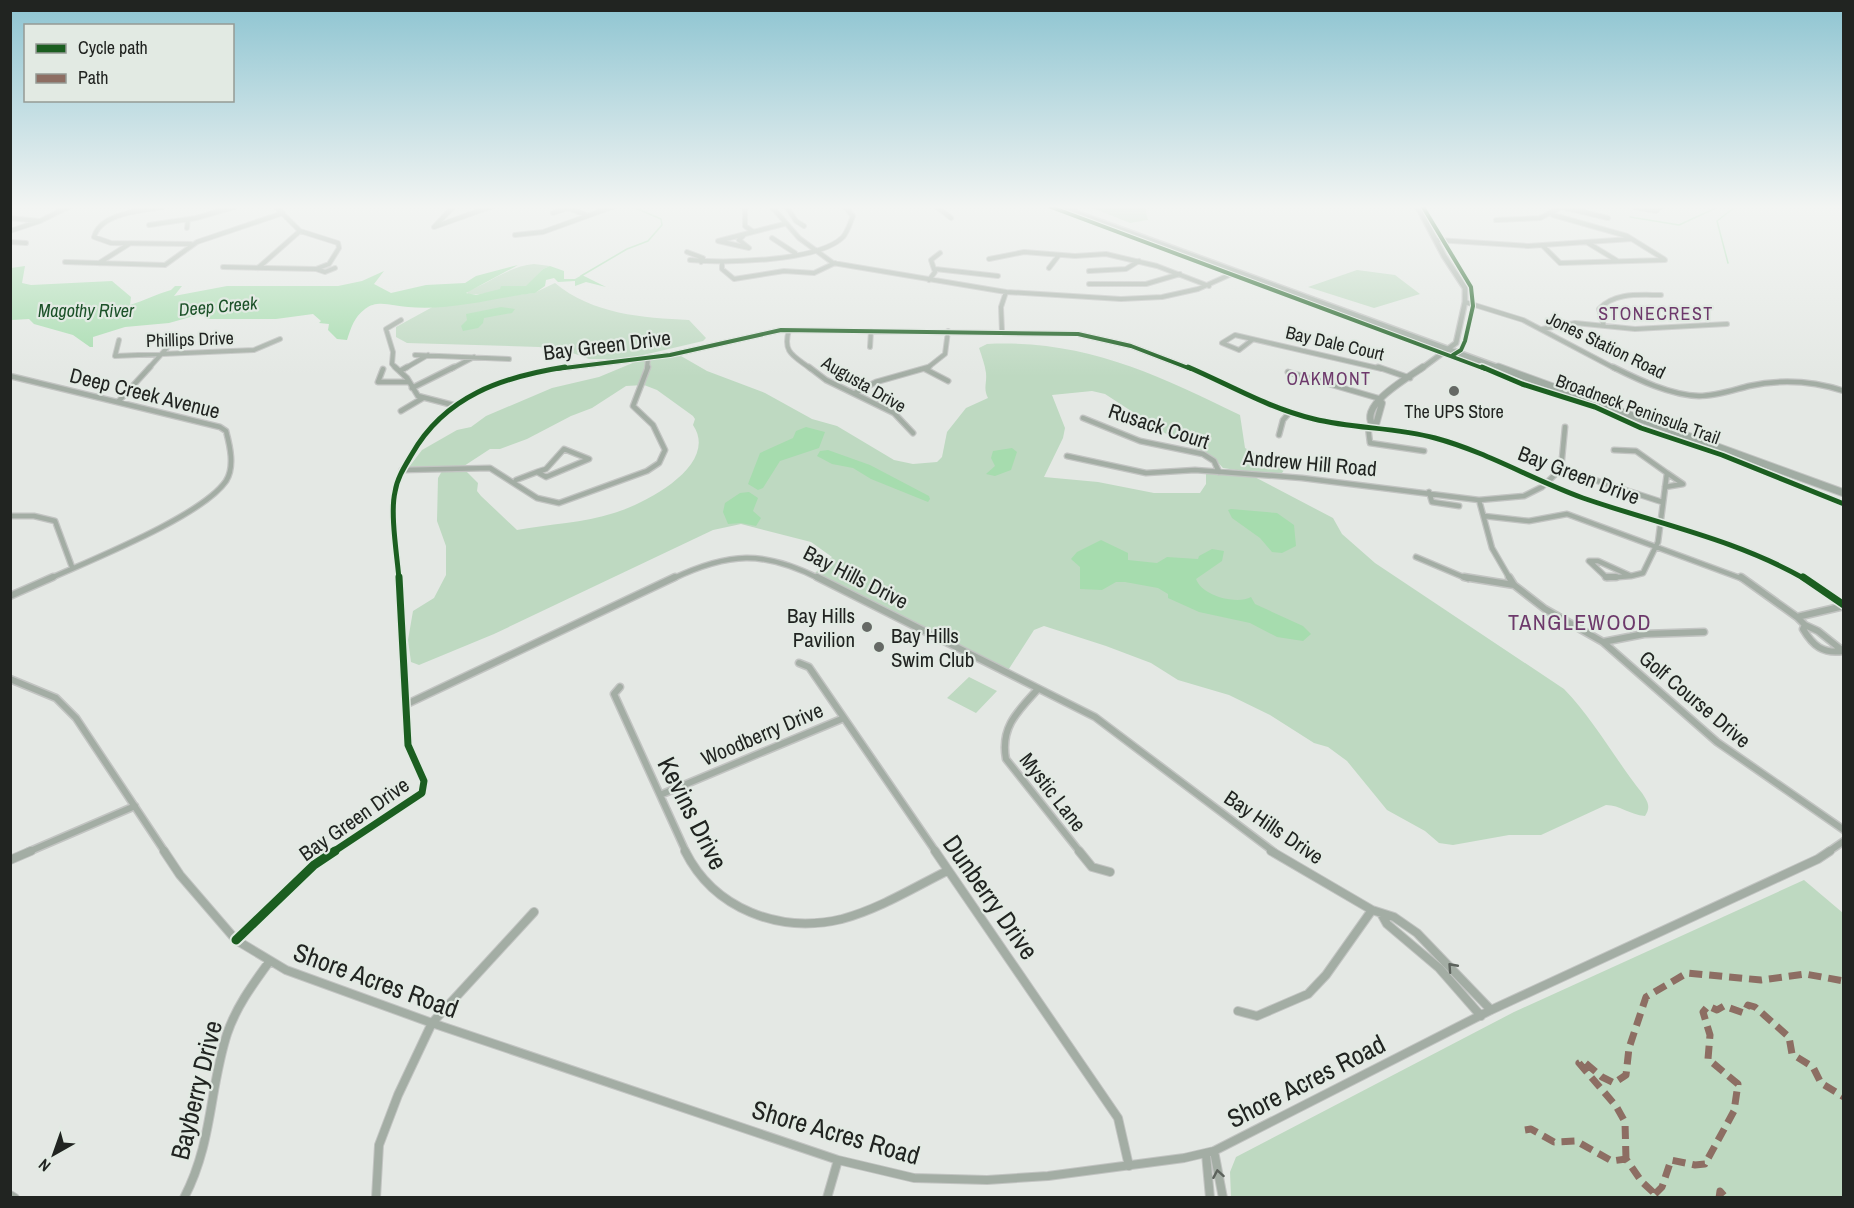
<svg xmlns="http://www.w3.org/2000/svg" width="1854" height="1208" font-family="'Archivo Narrow',sans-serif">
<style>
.green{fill:#bed9c1}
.water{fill:#a6dcae}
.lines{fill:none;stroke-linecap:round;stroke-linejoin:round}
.stream{stroke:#a6dcae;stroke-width:1.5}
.minor-far3-casing{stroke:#c2c4c2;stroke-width:6}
.minor-far2-casing{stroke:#c2c4c2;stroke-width:7}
.minor-far1-casing{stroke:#c2c4c2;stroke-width:9}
.minor-casing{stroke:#c2c4c2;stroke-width:10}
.tertiary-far1-casing{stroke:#c2c4c2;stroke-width:7}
.tertiary-casing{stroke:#c2c4c2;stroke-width:8}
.secondary-far1-casing{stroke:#c2c4c2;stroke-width:8}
.secondary-casing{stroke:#c2c4c2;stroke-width:9}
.minor-far3{stroke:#a3ada4;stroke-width:4}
.minor-far2{stroke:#a3ada4;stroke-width:4.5}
.minor-far1{stroke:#a3ada4;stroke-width:6}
.minor{stroke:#a3ada4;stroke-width:8}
.tertiary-far1{stroke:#a3ada4;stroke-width:4.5}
.tertiary{stroke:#a3ada4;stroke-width:6}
.secondary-far1{stroke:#a1aca3;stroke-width:5}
.secondary{stroke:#a1aca3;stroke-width:7}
.quiet{stroke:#8d6e63;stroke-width:7;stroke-dasharray:13 7;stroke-linecap:butt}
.cycleway-far3-casing{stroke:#e2eae3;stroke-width:6}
.cycleway-far2-casing{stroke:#e2eae3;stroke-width:8}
.cycleway-far1-casing{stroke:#e2eae3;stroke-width:10}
.cycleway-casing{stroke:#e2eae3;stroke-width:13}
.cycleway-far3{stroke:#1b5e20;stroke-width:4}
.cycleway-far2{stroke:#1b5e20;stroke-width:5}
.cycleway-far1{stroke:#1b5e20;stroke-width:7}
.cycleway{stroke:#1b5e20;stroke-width:9}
.oneway{stroke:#5c625c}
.poi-dot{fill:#656965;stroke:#e2eae3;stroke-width:2}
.labels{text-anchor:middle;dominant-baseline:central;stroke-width:4.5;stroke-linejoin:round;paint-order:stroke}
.far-water-label{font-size:18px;font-style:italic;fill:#1b5128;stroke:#e2eae3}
.far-neighbourhood-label{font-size:18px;letter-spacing:1.5px;fill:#6d396b;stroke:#e2eae3}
.far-street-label{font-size:18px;fill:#212421;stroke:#e2eae3}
.far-poi-label{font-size:18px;fill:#212421;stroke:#e2eae3}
.street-label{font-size:21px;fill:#212421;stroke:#e2eae3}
.poi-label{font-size:21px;fill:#212421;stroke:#e2eae3;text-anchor:end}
.neighbourhood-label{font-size:22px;letter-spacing:1.5px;fill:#6d396b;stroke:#e2eae3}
.near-street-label{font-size:26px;fill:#212421;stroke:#e2eae3}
</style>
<rect width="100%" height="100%" fill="#e4e8e4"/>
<path class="green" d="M1090,207H1145L1148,220L1130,223Z
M534,264L550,266L543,269L527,286C509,286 483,297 468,294L467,291C490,283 509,266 534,264Z
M1357,270L1395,275L1420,294L1374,308L1308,287Z
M555,283C592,314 643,318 689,320L706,338L703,341L626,359H589L570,352L539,347L407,343L396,337V327L438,304L534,293Z
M987,344C1083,339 1156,374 1240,415L1245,448L1284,470L1282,473L1264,474L1223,468L1212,456L1168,435L1105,394L1092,391L1052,395L1065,428L1063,438L1044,477L1098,482L1154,493H1200L1206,484V474L1247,473L1333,518L1342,534L1375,563L1564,689C1594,720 1615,759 1642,793C1648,802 1651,807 1645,816C1630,815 1620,805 1606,805L1541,835H1509L1453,845L1439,843L1425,831L1387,810L1347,761L1328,747L1314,743L1270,715L1229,695L1178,680L1151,663L1106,646L1044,626L1034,630L1005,675L936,634L814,574L832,557L811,542L741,524L713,530L494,634L419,665L411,662L408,640L413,611L434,598L446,575V546L437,521L438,478L442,471L464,469L478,483L477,491L481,496L517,530C549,524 584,523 614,513C645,504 720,465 693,425L695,419L693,416L657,390L644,385L626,386L592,408L571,416L527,439L500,449H490L464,466L409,467L422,450L457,430L471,427L486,416L552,388L599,377L635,362L652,359L681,356L707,371L765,393L812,419L837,426L894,460L913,464L937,462L942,457L947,432L966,408L988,398C983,388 987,384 986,373C985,365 982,357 979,348Z
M969,677L997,691L976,713L947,698Z
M1804,880L1843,913V1197H1231L1230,1172L1236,1157L1514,1012Z"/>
<path class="water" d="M518,265L466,293L476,295L500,289L501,286H526L543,269L550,266L564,271V279H575L582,275L606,287L586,282L575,286V281L558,282L554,278L546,280L545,286L535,293C492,298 451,311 408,307C393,306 377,299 365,309C354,317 351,328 347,340L337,339L328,330L329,324L319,323L321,321L313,314L276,319H208L201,314L169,323L125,327L93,337V347H90L73,335L34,324L29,319L11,320V268L25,266L22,283L31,285L112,281L131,297L130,305C144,301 156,294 171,290L175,286H182L174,296L227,286H338L362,281L384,271L374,284L391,293L426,285L465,283L476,276Z
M501,307L515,309L512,313L484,318L483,323L478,328L463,331L461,326L467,320L466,314Z
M806,427L825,432L819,448L780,461L763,488L758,490L748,484L760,453L793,438L796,431Z
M1012,448L1017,452L1011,470L995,476L986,474L995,466L991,458L993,451Z
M828,450L870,465L929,496L930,499L928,502L871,479L853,468L832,464L817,456L820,451Z
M749,492L758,498L753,511L761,518L756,526L741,523L728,524L723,512L725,503L740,493Z
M1231,509L1277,513L1294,525L1296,546L1282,553L1272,552L1260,538L1232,518L1228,510Z
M1101,540L1128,553V560L1157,563L1167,557L1198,559L1199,556L1212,549L1224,551L1222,561L1196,579C1202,596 1237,605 1251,597L1255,604L1303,626L1311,634L1303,641L1277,637L1250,623L1199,612L1168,598V594L1158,588L1125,582H1116L1102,590L1080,589V567L1071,559L1077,552Z"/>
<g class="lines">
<path class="stream" d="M1630,217L1679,225L1718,207
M1728,263L1717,221L1735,207
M581,276L627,249L648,241L662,225L661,219L633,207"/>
<defs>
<path id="minor-far3" d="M163,207C142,211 101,212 94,237L111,243L191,244
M745,207V226L752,231
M772,207L799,238L833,263L1006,292L1121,299L1162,297L1198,289L1236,272
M787,207L796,221L804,226
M937,207L951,218
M1562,207L1608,218
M1634,207L1656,211L1661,207
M568,208L586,215
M553,213L571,207
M1553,215L1627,236L1664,259
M10,218L39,221
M1496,220L1540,218L1562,207
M149,225L196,218L234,207
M435,226L453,207
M434,227L490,207
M187,228L188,219
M10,231L40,221L68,207
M515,235L543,232L612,207
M743,236L739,240L749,248L718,241L784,224
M772,238L795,253
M1437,240L1528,246L1631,239
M10,242L26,243
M1588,243L1616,260
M1543,246L1560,263L1665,260
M687,252L703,258L701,262
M989,259L1024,252L1075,256L1106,254L1157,266L1209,286
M690,260C725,263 818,262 843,237C848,231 850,223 853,216L845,207
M65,262L165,265L197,242L283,213
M99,263L129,244
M722,263V269L734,279L784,271L814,273L835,263
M223,267L316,269L329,264L339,248L338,243L300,231L276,207
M258,268L300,231
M1049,268L1059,255
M316,269L325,272L335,268
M935,269L998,276
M1089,271L1126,269L1139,261
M929,280L935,272L931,260L940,253
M1089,284H1146L1180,274
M1465,302L1523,320L1616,369
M1604,326L1599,309C1615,292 1639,295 1661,295
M1542,329L1575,323L1635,329L1727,324
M789,330C782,353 794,356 811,369
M1002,332L1001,307L1006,292
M119,340L115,356L254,350L280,339
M1252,340L1239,350L1222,343L1235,335L1382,369
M870,347L871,331
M415,355L509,359
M148,369L175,339
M397,369L392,364L393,352L386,329L401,320
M404,369L428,355
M451,369L474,357
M556,369L670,355L781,330L1078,334L1131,346L1191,369
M647,369L648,358
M926,369L945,354L948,331"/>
<path id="minor-far2" d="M395,367L407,378L418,396L453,405
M809,367L826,380L894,413L913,433
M1188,367C1230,385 1268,408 1314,419C1354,429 1395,427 1435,438C1487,452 1533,480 1583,498C1658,524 1735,539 1805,579
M1378,367L1410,378
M1613,367C1639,380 1670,395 1699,396C1716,396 1733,390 1749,386C1781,379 1813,381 1844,391
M383,369L378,382H409
M925,369L948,381
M400,371L407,367
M1288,372L1381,399
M10,376L220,427L226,431C230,446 235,467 226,481C202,516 91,560 49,579
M412,388L454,367
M855,393L876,382L929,367
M118,402L150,367
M401,411L423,398
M1083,418L1140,441L1203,454L1214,461L1219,472
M1368,427L1370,443L1424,451
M1279,435L1283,420L1290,412
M564,449L589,459L546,477L537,472L546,469Z
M1614,450L1636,451L1667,473L1658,542L1643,573L1631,576
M1067,456L1146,473L1195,470L1302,478L1479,500L1524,496L1542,487L1561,469
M1561,469L1662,502
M1561,469L1565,427
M402,470L490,468L537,498L559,503L647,471L659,463L665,450L653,425L633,406L648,367
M516,480L537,472
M1665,487L1683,484L1667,473
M1429,492L1432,502L1459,506
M1479,500L1492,548L1510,579
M10,516H34L55,521L72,567
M1484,516L1529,521L1567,514L1743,579
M1416,557L1468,579
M1589,561H1598L1631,576L1607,578Z
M399,579C397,555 390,513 395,492C397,478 405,466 412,454C445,396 502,377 565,367
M672,579C729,552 763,550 820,579"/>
<path id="minor-far1" d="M817,577L1095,717L1274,852
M1464,577L1514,585
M1509,577L1514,585L1545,609L1603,642L1717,742L1844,830
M1606,577H1616
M1741,577L1797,617L1844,606
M1803,577L1844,605
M10,596L53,577
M1797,617L1805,625
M1805,625L1818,631L1843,651C1823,654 1813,646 1803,629Z
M1603,642L1644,634L1704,632
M799,663L809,667L936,852
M10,679L56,698L76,718L165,852
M620,687L614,694L686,852
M1038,689C1018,711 1000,727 1006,759L1080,852
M407,704L675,577
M660,795L844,718
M28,852L135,806
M333,852L422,793L424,781L408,745L399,577
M1828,852L1844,841"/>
<path id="minor" d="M164,851L180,875L236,940L286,970L432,1023L838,1160L914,1178L987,1180L1048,1176L1184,1158L1214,1151L1491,1010L1818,859L1830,851
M685,851C714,909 779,934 842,919C879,909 913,888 947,871
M935,851L1118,1118L1129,1166
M1079,851L1092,867L1110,872
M1271,851L1372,910L1394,917L1417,933L1491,1010
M10,860L31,851
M1382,915L1387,924L1439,968L1481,1016
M236,940L314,865L335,851
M1238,1011L1257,1016L1308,994L1326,975L1372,910
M1214,1151L1223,1198
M1206,1154L1210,1198
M10,1195L15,1198
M184,1198C213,1142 209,1090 227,1034C236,1007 253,984 269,962
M376,1198L379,1145L398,1095L432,1023L534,912
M827,1198L838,1160"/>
<path id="tertiary-far1" d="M1418,207L1444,256L1465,288V302L1456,343L1421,369"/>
<path id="tertiary" d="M1375,428C1354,407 1408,378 1423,367
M1375,428L1382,403L1379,400"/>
<path id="secondary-far1" d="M1059,207L1502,369"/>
<path id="secondary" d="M1498,367L1844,493"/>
</defs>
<use href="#minor-far3" class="minor-far3-casing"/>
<use href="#minor-far2" class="minor-far2-casing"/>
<use href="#minor-far1" class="minor-far1-casing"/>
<use href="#minor" class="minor-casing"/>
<use href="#tertiary-far1" class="tertiary-far1-casing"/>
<use href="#tertiary" class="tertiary-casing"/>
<use href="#secondary-far1" class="secondary-far1-casing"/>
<use href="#secondary" class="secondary-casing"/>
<use href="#minor-far3" class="minor-far3"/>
<use href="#minor-far2" class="minor-far2"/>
<use href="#minor-far1" class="minor-far1"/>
<use href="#minor" class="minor"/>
<use href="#tertiary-far1" class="tertiary-far1"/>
<use href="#tertiary" class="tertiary"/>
<use href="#secondary-far1" class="secondary-far1"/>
<use href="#secondary" class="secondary"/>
<path class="quiet" d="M1525,1130L1531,1129L1554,1142L1576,1141L1612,1161L1626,1159L1642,1182L1655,1194
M1626,1159L1625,1122L1616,1106L1579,1063L1583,1061L1602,1077L1614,1083L1626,1075L1629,1048L1646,997L1687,973L1761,980L1805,974L1844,981
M1655,1194L1662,1187L1671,1160L1695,1165L1705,1164L1734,1111L1738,1084L1708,1059L1710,1035L1703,1012L1708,1006L1717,1010L1724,1006L1744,1013L1748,1005L1755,1007L1789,1037L1792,1054L1813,1067L1821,1083L1844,1097
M1719,1198L1720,1191L1726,1198"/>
<defs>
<path id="cycleway-far3" d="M1051,207L1485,369
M1423,207L1471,287L1473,306L1465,341L1461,350L1453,355
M556,369L670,355L781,330L1078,334L1131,346L1191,369"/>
<path id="cycleway-far2" d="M1188,367C1230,385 1268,408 1314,419C1354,429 1395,427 1435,438C1487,452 1533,480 1583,498C1658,524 1735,539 1805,579
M1482,367L1522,384L1595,407L1641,428L1722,455L1844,504
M399,579C397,555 390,513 395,492C397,478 405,466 412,454C445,396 502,377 565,367"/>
<path id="cycleway-far1" d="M1803,577L1844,605
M333,852L422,793L424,781L408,745L399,577"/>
<path id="cycleway" d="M236,940L314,865L335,851"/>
</defs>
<use href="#cycleway-far3" class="cycleway-far3-casing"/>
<use href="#cycleway-far2" class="cycleway-far2-casing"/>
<use href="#cycleway-far1" class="cycleway-far1-casing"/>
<use href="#cycleway" class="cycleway-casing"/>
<use href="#cycleway-far3" class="cycleway-far3"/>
<use href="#cycleway-far2" class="cycleway-far2"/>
<use href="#cycleway-far1" class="cycleway-far1"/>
<use href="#cycleway" class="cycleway"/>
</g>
<defs><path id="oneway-chevron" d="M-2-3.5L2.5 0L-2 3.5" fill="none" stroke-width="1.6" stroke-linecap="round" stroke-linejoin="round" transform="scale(1.5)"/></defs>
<g class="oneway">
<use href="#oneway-chevron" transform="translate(1452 967) rotate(-132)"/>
<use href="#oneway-chevron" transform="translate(1218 1174) rotate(-100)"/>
</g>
<linearGradient id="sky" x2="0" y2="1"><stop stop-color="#8dc4d1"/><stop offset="0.55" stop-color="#f3f5f3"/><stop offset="1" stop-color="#f3f5f3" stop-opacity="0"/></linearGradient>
<rect width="1854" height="376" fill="url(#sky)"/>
<g class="poi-dot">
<circle cx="1454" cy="391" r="6"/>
<circle cx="867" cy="627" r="6"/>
<circle cx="879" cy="647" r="6"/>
</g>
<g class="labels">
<g class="far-water-label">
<text transform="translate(218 306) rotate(-5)">Deep Creek</text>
<text x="86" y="310">Magothy River</text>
</g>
<g class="far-neighbourhood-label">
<text x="1656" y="313">STONECREST</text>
<text x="1329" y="378">OAKMONT</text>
</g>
<g class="far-street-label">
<text transform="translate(190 339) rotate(-2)">Phillips Drive</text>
<text transform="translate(1335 343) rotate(13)">Bay Dale Court</text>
<text transform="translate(1606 345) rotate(26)">Jones Station Road</text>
<text transform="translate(864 384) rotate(30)">Augusta Drive</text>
<text transform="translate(1638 409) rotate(20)">Broadneck Peninsula Trail</text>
</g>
<g class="far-poi-label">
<text x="1454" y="411">The UPS Store</text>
</g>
<g class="street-label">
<text transform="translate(607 345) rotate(-7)">Bay Green Drive</text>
<text transform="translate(145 393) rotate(14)">Deep Creek Avenue</text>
<text transform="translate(1159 426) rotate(18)">Rusack Court</text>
<text transform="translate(1310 463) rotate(5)">Andrew Hill Road</text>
<text transform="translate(1579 475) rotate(21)">Bay Green Drive</text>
<text transform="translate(856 577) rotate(27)">Bay Hills Drive</text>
<text transform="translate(1695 699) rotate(40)">Golf Course Drive</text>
<text transform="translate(762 734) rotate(-23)">Woodberry Drive</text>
<text transform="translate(1053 792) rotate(52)">Mystic Lane</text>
<text transform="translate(354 819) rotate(-35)">Bay Green Drive</text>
<text transform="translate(1274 827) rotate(34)">Bay Hills Drive</text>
</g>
<g class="poi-label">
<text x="855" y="615">Bay Hills<tspan x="855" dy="24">Pavilion</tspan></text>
<text x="891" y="635" text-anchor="start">Bay Hills<tspan x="891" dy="24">Swim Club</tspan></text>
</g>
<g class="neighbourhood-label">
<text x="1580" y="622">TANGLEWOOD</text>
</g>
<g class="near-street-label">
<text transform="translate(693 813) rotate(63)">Kevins Drive</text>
<text transform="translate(991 897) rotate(55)">Dunberry Drive</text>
<text transform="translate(376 980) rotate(20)">Shore Acres Road</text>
<text transform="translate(1306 1081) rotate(-27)">Shore Acres Road</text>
<text transform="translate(196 1090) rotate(-76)">Bayberry Drive</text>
<text transform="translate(836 1132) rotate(16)">Shore Acres Road</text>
</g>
</g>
<rect width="1854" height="1208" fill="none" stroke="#212421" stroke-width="24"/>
<rect x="24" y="24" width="210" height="78" fill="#e2eae3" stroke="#959b95" stroke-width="1.5"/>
<rect x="36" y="44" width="30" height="9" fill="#1b5e20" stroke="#959b95" stroke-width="1.5"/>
<text x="78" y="54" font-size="18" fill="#212421">Cycle path</text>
<rect x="36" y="74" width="30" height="9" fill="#8d6e63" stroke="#959b95" stroke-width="1.5"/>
<text x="78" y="84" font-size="18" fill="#212421">Path</text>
<g transform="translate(54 1154) rotate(220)" stroke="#e2eae3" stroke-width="4.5" paint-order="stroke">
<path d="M0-4.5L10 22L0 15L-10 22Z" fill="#212421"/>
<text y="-9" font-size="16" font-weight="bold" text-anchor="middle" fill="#212421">N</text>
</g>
</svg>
